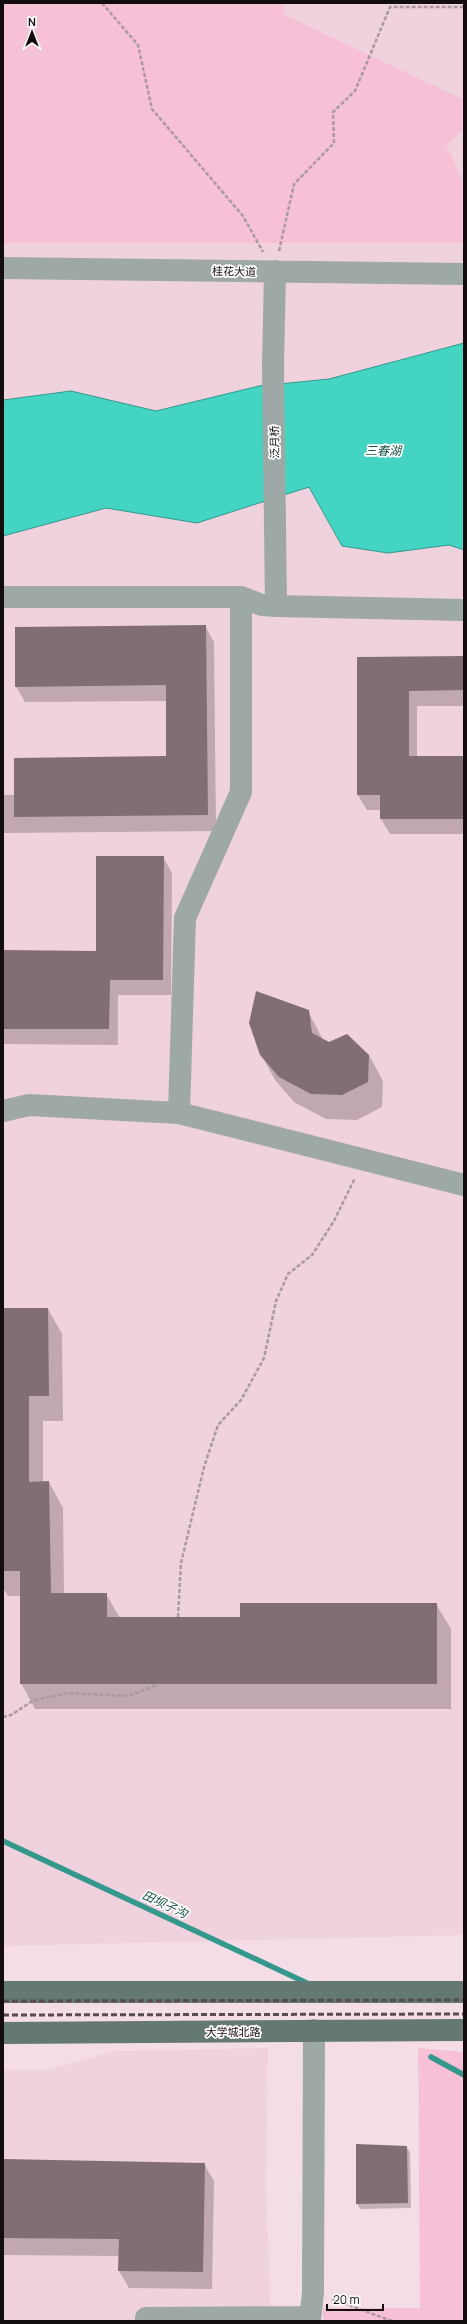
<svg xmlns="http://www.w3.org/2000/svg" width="467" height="2324" font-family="Manrope,'Noto Sans SC',sans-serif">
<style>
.built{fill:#f0d1de}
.green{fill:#f6c1d6}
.water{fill:#43d4c2;stroke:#35988d}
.shadow{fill:#0003}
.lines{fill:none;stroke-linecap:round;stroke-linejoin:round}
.stream{stroke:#35988d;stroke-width:5.5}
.building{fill:#816d75}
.path{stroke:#ab99a0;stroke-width:2.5;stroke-dasharray:4 2;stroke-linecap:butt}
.minor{stroke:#9ea9a7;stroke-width:22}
.major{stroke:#647874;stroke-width:22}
.rail{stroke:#574b50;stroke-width:3;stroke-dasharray:6 3;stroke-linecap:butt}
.labels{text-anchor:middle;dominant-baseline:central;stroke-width:3.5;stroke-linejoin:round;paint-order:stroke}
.street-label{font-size:11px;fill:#140d10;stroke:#fff}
.water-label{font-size:12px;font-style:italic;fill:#15514a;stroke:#fff}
</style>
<rect width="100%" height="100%" fill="#f4dde6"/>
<path class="built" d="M3,3H464V1935L3,1946Z
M268,2048L266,2184L271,2321H3V2070H48L114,2051Z"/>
<path class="green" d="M3,3H282L285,15L464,100V129L446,145L464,184V243H3Z
M418,2048L464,2052V2321H323V2308H420Z"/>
<path class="water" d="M464,343V550L449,545L388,553L342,546L309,487L197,523L106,508L3,536V400L71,391L156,411L259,386L329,379Z"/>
<path class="shadow" d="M205,626L214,642L216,831L3,833V795H15L167,757V701L25,702L16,686Z
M464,657V706H417V757H464V834H390L381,819V810H367L358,795V658Z
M163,857L172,873L171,995H118V1045L3,1044V951L97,952Z
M308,1011L323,1040L369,1055L383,1081L382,1107L357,1120L326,1119L294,1102L275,1080L261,1054Z
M3,1309H48L62,1334L63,1421H43V1482H49L63,1508L64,1594H106L120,1618H241L436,1604L451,1629V1709H35L21,1683V1596H8L3,1588Z
M406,2147L410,2152L411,2208L360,2209L357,2203Z
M3,2160L204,2164L214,2181L212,2289L129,2288L119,2271V2256L3,2255Z"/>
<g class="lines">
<path class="stream" d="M3,1841L309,1984
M431,2057L464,2075"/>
</g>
<path class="building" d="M206,625L208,815L14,817V758L166,756V685L15,687V627Z
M464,656V690L409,691V756H464V819H380V795H357V657Z
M96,856H164L163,980H110L109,1029H3V950L96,951Z
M256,991L309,1010L312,1033L329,1042L347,1034L369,1055L368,1082L342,1095L311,1094L279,1077L260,1055L249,1023Z
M3,1308H48L49,1396H29V1482L49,1481L51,1593H107V1617H240V1603H437V1684H20V1571H3Z
M356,2144L407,2146L408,2203L356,2204Z
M3,2159L205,2163L203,2272L118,2271L119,2239L3,2238Z"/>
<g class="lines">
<path class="path" d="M102,3L138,45L152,109L243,216L263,252
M279,251L294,184L334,143L333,112L355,91L390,7H464
M178,1617L181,1563L204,1467L218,1425L241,1400L264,1358L276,1301L288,1274L312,1255L334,1221L355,1178
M3,1717L11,1715L34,1700L69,1693L128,1696L159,1684
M332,2299L392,2321
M463,2321H464"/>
<path class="minor" d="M3,268L464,274
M275,271L273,365L276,606
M3,597H241L262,605L276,606L464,610
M3,1111L29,1105L179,1113L464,1185
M179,1113L185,918L241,792V597
M146,2321V2318L310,2317
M310,2321L313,2292L314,2030"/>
<path class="major" d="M3,1992H464
M3,2033L464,2030"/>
<path class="rail" d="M3,2001L464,2000
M3,2015L464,2014"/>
</g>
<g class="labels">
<g class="street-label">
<text transform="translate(234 271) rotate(1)">桂花大道</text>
<text transform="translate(274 442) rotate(-91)">泛月桥</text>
<text x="233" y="2031">大学城北路</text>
</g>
<g class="water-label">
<text x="383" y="450">三春湖</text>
<text transform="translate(165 1904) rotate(25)">田坝子沟</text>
</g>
</g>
<rect width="467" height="2324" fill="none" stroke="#140d10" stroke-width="8"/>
<g transform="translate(32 32)" stroke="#ffffff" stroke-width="3" paint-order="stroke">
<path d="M0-3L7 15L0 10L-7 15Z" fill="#140d10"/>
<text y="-6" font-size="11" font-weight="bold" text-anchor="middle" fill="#140d10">N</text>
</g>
<path d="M327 2304v6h56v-6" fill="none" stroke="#140d10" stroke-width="2"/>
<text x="333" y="2304" font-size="12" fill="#140d10" stroke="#ffffff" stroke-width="3" paint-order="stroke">20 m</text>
</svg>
